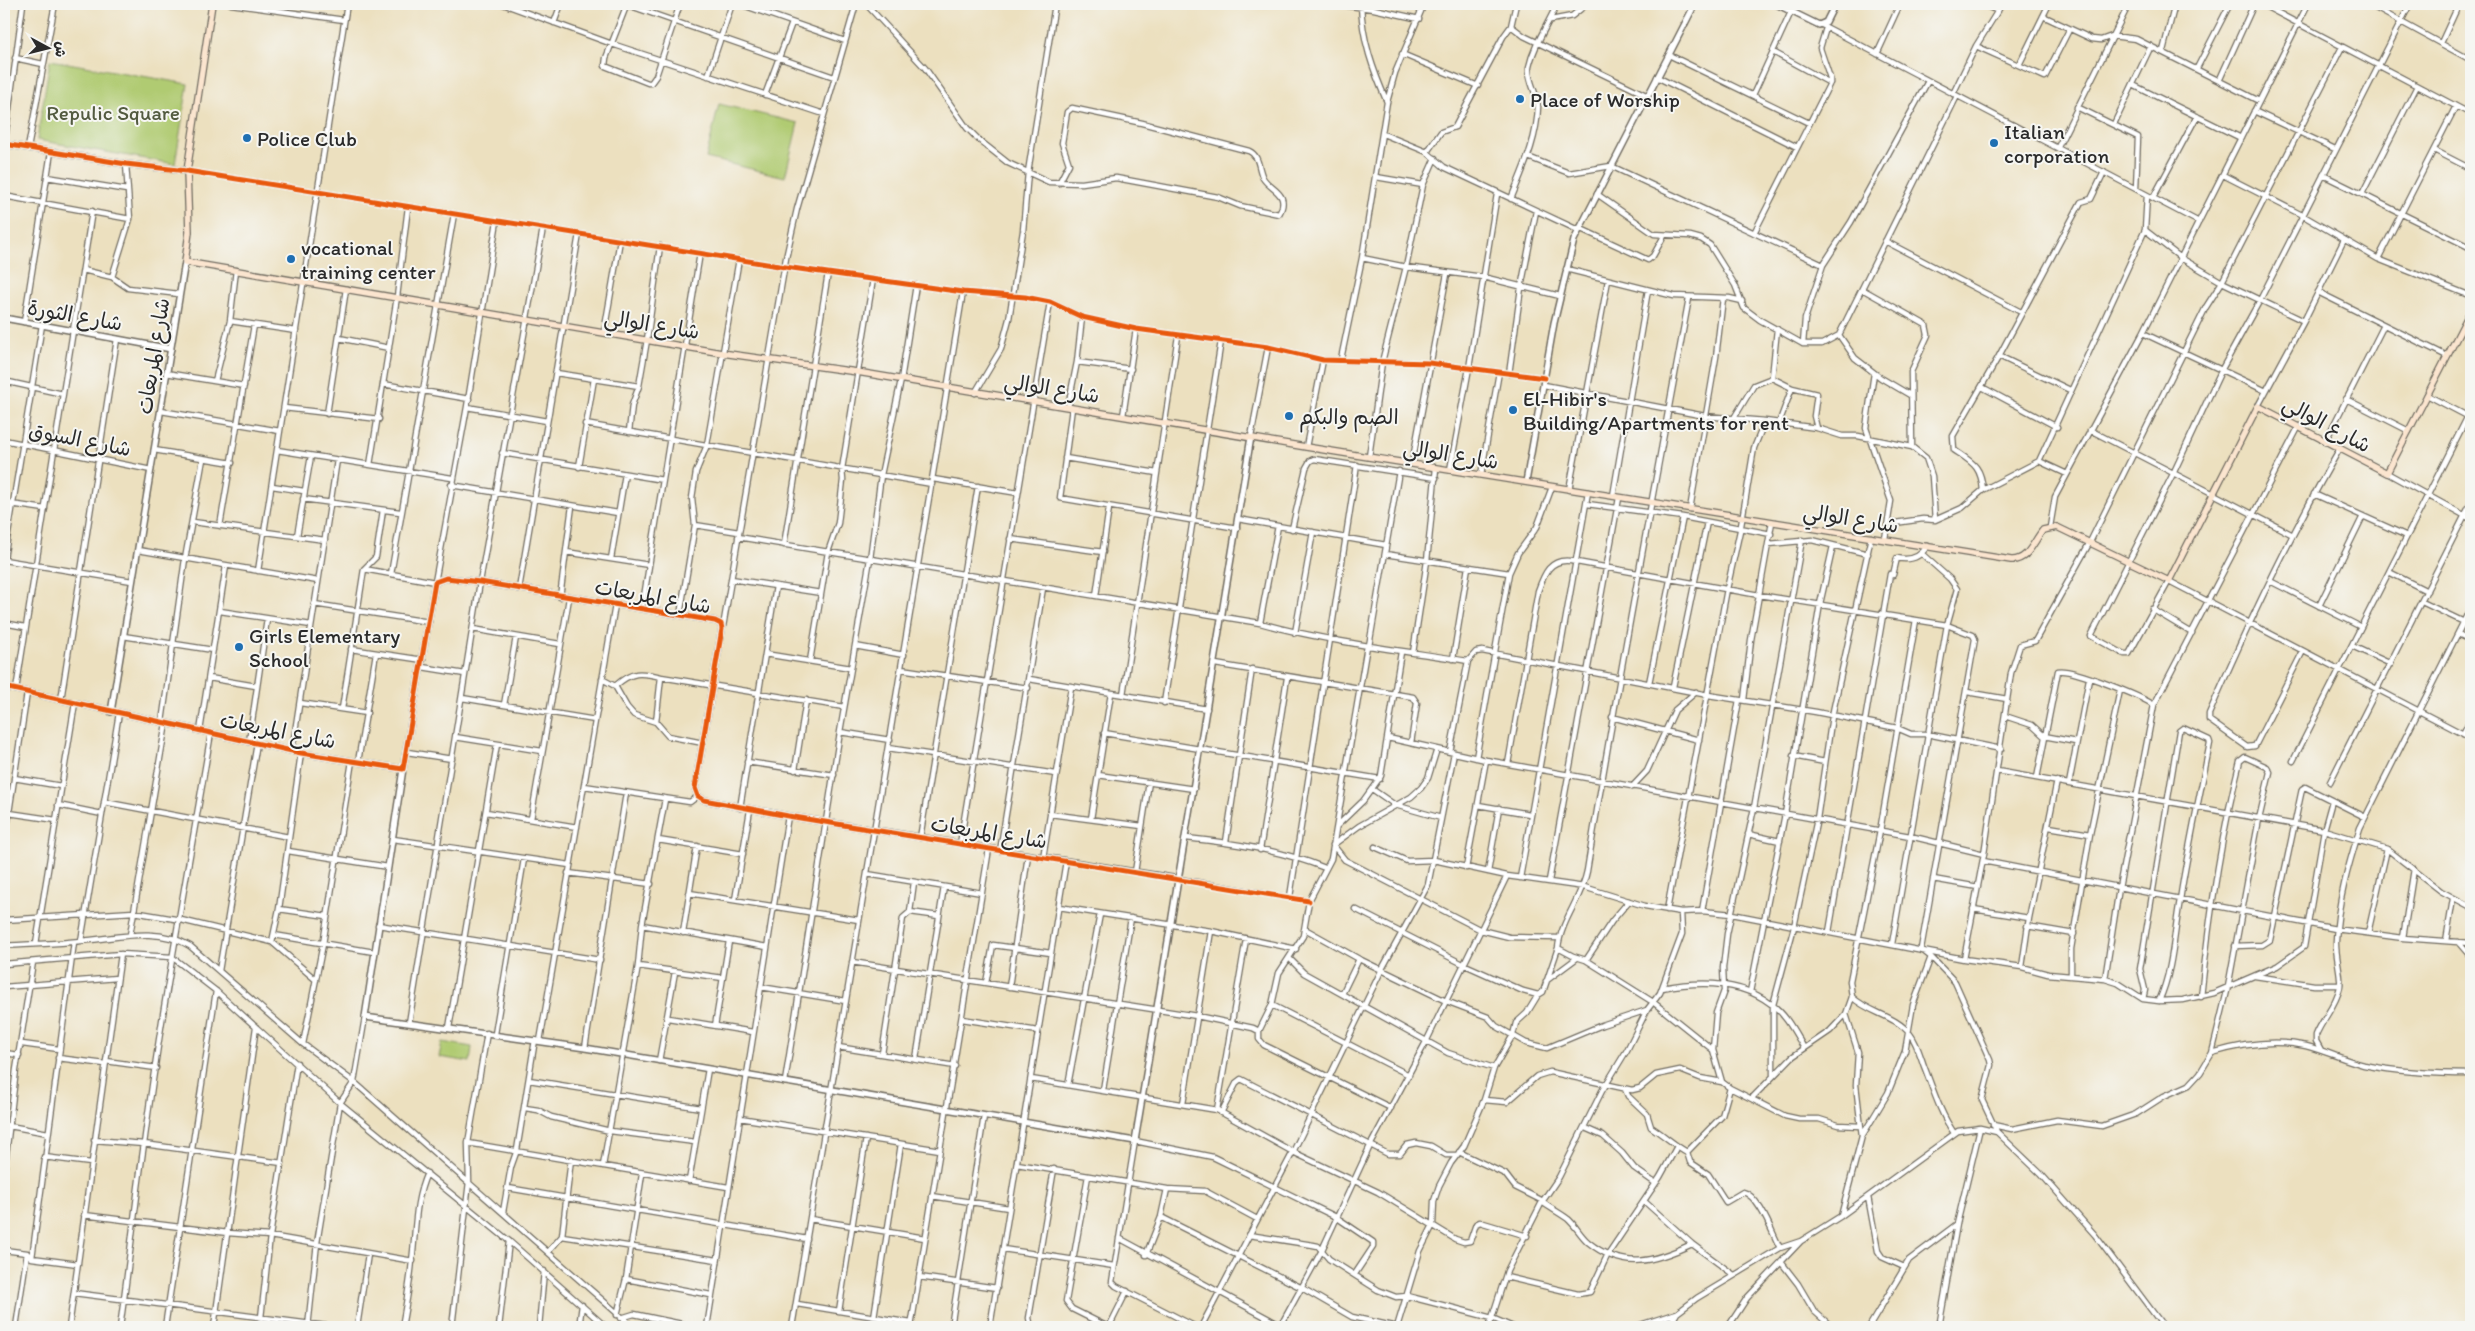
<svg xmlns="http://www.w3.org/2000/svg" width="2475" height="1331" font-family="Itim,'Playpen Sans Arabic',sans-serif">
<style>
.green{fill:#b0cb72;stroke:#6e7b4e}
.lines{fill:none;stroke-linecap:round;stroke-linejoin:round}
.minor-casing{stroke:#6f6a5f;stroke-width:7}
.tertiary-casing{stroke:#6f6a5f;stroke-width:8}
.secondary-casing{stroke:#6f6a5f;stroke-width:8}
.minor{stroke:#fff;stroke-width:4.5}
.tertiary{stroke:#fff;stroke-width:5}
.secondary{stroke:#fbe5cf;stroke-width:5.5}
.cycleway-casing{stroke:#f6f6f2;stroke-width:8}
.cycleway{stroke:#e8590c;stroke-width:5}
.poi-dot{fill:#1f6fb2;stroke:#f6f6f2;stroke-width:2}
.labels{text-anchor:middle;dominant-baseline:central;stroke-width:4;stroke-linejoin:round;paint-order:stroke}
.poi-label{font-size:21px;fill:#2b2b2b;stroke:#f6f6f2;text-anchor:start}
.park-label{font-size:21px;fill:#535b40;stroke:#f6f6f2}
.street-label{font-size:21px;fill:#2b2b2b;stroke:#f6f6f2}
</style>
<rect width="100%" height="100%" fill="#f6f6f2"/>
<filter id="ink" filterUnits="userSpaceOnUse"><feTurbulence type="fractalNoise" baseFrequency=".02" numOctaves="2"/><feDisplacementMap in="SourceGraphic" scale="10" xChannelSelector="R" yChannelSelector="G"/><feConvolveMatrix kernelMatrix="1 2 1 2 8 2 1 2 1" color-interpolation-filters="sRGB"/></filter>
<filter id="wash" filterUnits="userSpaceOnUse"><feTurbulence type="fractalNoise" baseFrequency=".0096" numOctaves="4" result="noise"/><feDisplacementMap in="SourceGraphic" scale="20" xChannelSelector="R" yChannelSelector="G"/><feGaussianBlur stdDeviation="1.12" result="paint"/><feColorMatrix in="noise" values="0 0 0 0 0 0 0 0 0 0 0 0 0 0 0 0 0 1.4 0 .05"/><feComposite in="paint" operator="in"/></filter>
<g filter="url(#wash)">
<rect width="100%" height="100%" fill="#ece0bf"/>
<path class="green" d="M50,60L188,84L175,164L37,140Z
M719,104L798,123L785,177L706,158Z
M442,1042L472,1047L470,1062L439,1057Z"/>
</g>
<g filter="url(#ink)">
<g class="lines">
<defs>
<path id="minor" d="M231,4L344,20
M503,4L612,44L824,114
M625,4L834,77
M627,4L606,58L605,66L648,83H651L656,76L680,4
M740,4L845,41
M866,4L925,68L967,128L979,140L1008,163L1049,182L1082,183L1116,178L1218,197L1240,206L1279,214C1291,193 1270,190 1263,178C1258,169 1260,156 1249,151L1142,123L1072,108L1067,112L1062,143L1069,164L1059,183
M1334,4L1374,9L1419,19
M1361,4C1362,40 1373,70 1387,102
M1982,4L1998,11
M2261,4L2471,114
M2368,4L2471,60
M2410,4L2260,300L2222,369L2173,474L2091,636L2124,654H2129L2169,581L2471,738
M2043,16L2092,39L2101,40L2112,36L2136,39L2259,101
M1551,20L1572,16L1587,4
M554,23L561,4
M1822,25L2199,222
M1511,26L1524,36L1648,96
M2441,43L2459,4
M1976,46L2045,77L2069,30
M2163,51L2175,4
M1773,52L1830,83
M1402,54L1478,86
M1877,54L1900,4
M1669,55L1809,123
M15,58L43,64
M2019,65L2049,4
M2197,68L2230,4
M708,76L732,4
M1657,77L1797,147
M2219,81L2254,4
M2133,85L2241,138
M1953,94L1976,46L2002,4
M765,95L792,23
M1753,95L1791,12
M2077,107L2138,137L2136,189
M2254,111L2335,149
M2114,124L2151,46
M1383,134L1427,152L1444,167L1578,230
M4,146L23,4
M2058,147L2129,4
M28,148L55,4
M2434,150L2471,169
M1427,152L1441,132L1455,127L1503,37L1511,26L1516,4
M1528,157L1569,173L1611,166L1823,265
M187,171L785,267L963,292L1025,297L1050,302L1082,317L1136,329L1268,347L1323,360L1429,363L1545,378
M2223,175L2302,215L2378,259L2471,296
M2323,175L2471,248
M47,177L127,190
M1376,177L1423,185
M1597,194L1654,234L1690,236L1701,239L1710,245L1735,285L1744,308L1760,320L1803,344H1822L1839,335L1957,96
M2362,194L2417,86
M4,196L130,219
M2153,198L2197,116
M1511,199C1523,169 1537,140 1538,107C1538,94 1527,80 1529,67C1534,44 1548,25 1557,4
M1579,228L1648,260L1653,256L1664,236
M2145,230L2181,258L2222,282L2304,321
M1754,233L1830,83V78L1820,48L1826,28
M1885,241L2021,312
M1362,258L1406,267L1483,277L1560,296
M2378,259L2456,106
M1566,269L1674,296L1729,298L1742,301
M83,270L112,277L128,288L179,294
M112,277L130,219L126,164
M1862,289L1926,325L1928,335L1911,372L1912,447L1926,458L1932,476L1935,520
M2318,292L2447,356
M1689,298C1654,489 1618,679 1587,871C1582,898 1561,920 1558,948L1573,956L1586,960L1653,1002L1713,1050
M230,321L296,331
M24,322L51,152
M604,333L620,240
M2143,333L2266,391
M1839,335L1855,358L1881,378L1910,395
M339,338L389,348
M1803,344L1805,319L1823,265L1851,222L1928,81
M1999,356L2070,390
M1341,359L1362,258L1387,102L1395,73L1424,4
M1077,362L1131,369
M166,373L244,386
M556,373L639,386
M1874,373L1866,428L1891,501L1885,539
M1509,374L1521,288L1536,211
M1772,378L1777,329
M4,381L63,394
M215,381L230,321L236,270
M383,384L469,399
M1544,385L1705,416L1765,421
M1982,387L2057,427
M975,393L1001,349L1009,319L1023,231L1028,172L1055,4
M2427,395L2471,418
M2346,399L2409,431
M2258,406L2304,321L2344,240
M467,407L547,421
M1068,407L1077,362L1082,317
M284,408L379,419
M1072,408L1060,498L1237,528
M161,411L280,431
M327,414L346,289
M1123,416L1136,329
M1734,418L1754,385L1772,378L1792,388L1817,394L1814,416L1817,428
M1779,423L1792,388
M585,424L932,484
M2090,430L2293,535
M629,432L632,405L639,386L647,340L660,246
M1251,437L1268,347
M4,440L151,470
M2325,442L2384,325
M1306,447L1323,360
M154,450L232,463
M277,450L452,478
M502,453L663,480
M1369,457L1382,362L1406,267L1423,185L1435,158
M1065,458L1157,473
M2039,461L2067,474
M1412,464L1447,274
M370,465L397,297L408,207
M579,467L594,379
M1450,470L1469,368L1497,194
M2387,473L2471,519
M1481,475L1499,372
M933,479L1018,493
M451,485L618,513
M272,486L304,491
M1569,490L1608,280
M1983,490L2039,461L2145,230L2147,195
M2314,494L2407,536
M1613,496L1648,290
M303,499L400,512
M4,503L45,509
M1587,504L1683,517L1771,534
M1690,509L1716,357L1723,298
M1238,519L1386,545
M193,522L325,540
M1888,524L1923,519L1935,520L1962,508L1983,490C1981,466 1973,463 1954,450L1953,436L1999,356L2081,202L2091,199L2104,172
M695,525L739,532
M220,526L254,325
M2050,527L2055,497L2143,333L2308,4
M1292,529L1306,468L1310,461L1314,459L1436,478
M297,536L311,456
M738,537L1260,623C1328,642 1398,650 1468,661
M1010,539L1103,552
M1769,544L1812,540L1868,554
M784,545L828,273
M138,550L318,581
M566,552L649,565
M1385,554L1509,573
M4,559L42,325
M611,559L625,474
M4,560L132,581
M364,569L435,582L467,407L497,221
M258,571L347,4
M2389,572L2427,591
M391,574L454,214
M731,579L821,593
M2270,581L2361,627
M519,589L579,234
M1096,596L1109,508
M560,597L572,506
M2422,602L2464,622
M314,604L429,622
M2319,606L2363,516
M642,609L700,253
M2152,609L2192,633
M220,611L311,625
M680,615L695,525L692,498L696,472L707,445L739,259
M4,623L25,627
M1260,623L1278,526
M723,627L786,258L797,209L856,4
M473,629L560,644
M1295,633L1313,532
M2458,634L2471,640
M123,636L213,650
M855,646L904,655
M1369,646L1399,471
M2352,646L2391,664
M351,649L423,660
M2303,651L2255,746L2247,747L2209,720V714C2248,624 2290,535 2339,450
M1413,653L1427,561L1436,468
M765,654L851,668
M1453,659L1468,567
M810,661L828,552L838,523L843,480L842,469L873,279
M1215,664L1413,697L1417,703L1411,743
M422,667L465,674
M901,669L1028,688
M661,677L844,707
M209,678L256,686
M602,679L615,686L627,707L634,715L656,722L668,736L703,743
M1029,679L1207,709
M1649,683L1683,517
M615,686C632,671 640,672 661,677L656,722
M1673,687L1707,522
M16,690L92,211
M1967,692L2007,699
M1123,695L1178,336
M462,698L595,720
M61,700L117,339
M1744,700L1751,640L1772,522
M300,703L367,713
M1164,703L1221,341
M504,705L516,637
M342,709L364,569L376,557L383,510
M2005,716L2032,725L2044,736L2076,742
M1612,717L1699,740
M162,722L185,559L203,459
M200,731L226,566
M840,732L890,740
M1104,733L1380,779
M2463,734L2471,718
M455,737L542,751
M1388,738L1486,760L1910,836L1984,854
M249,742L267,619
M888,748L1056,774
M292,751L337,460
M407,752L452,759
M1450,752L1468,661L1476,652L1482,651L1708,695L1816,712L1897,728L1911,734H1927L2001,749
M1793,756L1825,762
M1476,758L1509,573L1518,553L1537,527L1552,487
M2293,761L2471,410
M358,762L376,653
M747,762L834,775
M1508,764L1538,591C1544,574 1550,558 1571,561L1759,595L1947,625L1973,635L1975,639L1921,949
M795,770L806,700
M1997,771L2324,830L2387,849L2441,891L2471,907
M1098,775L1194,789
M14,778L61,786
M2037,778L2058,671C2072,668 2140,696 2154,705
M2330,782L2471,503
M2069,784L2089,679
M584,786L690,802L698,796
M1632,787L1647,771L1675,710L1696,692
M1372,789L1395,805L1441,818
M4,792L12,793
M104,802L289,837
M58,805L102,814
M1478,805L1530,814
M740,808L776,586
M486,812L577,827
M9,813L56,820
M1050,814L1142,826
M531,819L569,598
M1091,819L1111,693
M1337,826L1363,801L1381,776L1401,652
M2049,827L2090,834
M1748,834L1780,841
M920,838L978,486
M1186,838C1233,843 1281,850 1325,868
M393,839L570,865
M658,840L743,854
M1226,842L1252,669
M960,844L1050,302
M1333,845L1345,860L1481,930L1509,937L1559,938
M1333,845L1359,826L1411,797L1421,788L1428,778L1437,749
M4,846L27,693
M1375,847L1407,861L1434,860L1507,876
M1260,850L1287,678
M288,851L388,867
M1000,851L1043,588
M1043,858L1071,687
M1983,861L2336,929L2403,938L2471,943
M1466,868L1486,760
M1135,872L1149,782
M1488,872L1499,808
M568,873L651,884
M867,874L982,893
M1520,878L1588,492
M1179,879L1309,901
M1933,879L1978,887
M1549,881L1619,498
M689,893L859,920
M1290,897L1357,465
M735,900L750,810
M1059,907L1211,931L1296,949
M279,909L327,916
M1355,909L1463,964L1523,991L1538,995L1543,992L1558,948
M1973,909L2029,918
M1667,910L1727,589L1741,526L1754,448L1765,421L1817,428L1842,436H1858L1912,447
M1702,911L1739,700
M910,912L914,882
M1681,912L1702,911L1732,914L1964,959L2022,967L2048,974L2105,979L2118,983L2143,999L2159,1001L2183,1000L2214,993L2277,966L2304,947L2324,830L2332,801
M4,920L134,912L181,920L272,942L316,980
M378,925L600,960
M642,925L767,947
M2027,926L2074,934
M1305,929L1359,959L1446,1001L1488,1017L1496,1026L1526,1043L1547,1048L1602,1025L1647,1010
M1829,932L1890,574L1893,575L1897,558C1910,561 1920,558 1927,546
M683,933L697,846
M2368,933L2387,849
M130,935L166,723
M274,935L374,952
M2403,938L2414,869
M81,941L119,713
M2446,941L2453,899
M272,942L279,909L301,753
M2458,942L2471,957
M36,944L75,703
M1892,944L1947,625L1957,589L1950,579L1922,554
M4,946C29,944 55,944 81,941C117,938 157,926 190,946L303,1044L354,1082L404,1126L633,1327
M2235,946L2262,945L2270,940L2302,789L2305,787L2365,817
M1931,957L1955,982L1990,1060L1991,1065L1982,1100L1997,1132L2041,1174L2095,1235L2164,1327
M1290,959L1304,973L1448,1053L1494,1068
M1964,959L1984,854L2011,673L2020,645L2035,641L2090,542L2206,307L2222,282L2342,47
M1586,960L1612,921L1629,901
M852,962L1197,1016L1253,1028L1259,1031V1039L1264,1045L1391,1108
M4,964L121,954L172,957L216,991L340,1103L509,1241L606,1327
M638,966L723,978
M2022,967L2029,918L2057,781
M219,971L257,743
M2071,976V949L2090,834L2120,690
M2255,976L2314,985H2340
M2105,979L2119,888L2154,705L2299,426
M1546,981L1577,958
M986,983L993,945L1051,953
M4,987L117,978
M761,987L846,1001
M1009,987L1028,855
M1662,988C1699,981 1740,980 1771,1004C1786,1014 1795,1033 1804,1048
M1750,992L1785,814L1820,604L1833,546
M1342,994L1359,959
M1852,997C1869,1013 1895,1015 1910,1034C1917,1043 1920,1055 1924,1066C1933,1089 1940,1113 1954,1133
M2143,999L2145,990L2140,969L2179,731L2183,728L2209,740L2210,743C2200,795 2188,847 2180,900C2174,933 2173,970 2159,1001
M1272,1005L1409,1075
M1846,1014L1858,1052L1856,1085L1862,1136
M668,1018L753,1032
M962,1019L1038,1031
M409,1023L480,582L543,228
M715,1026L729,941
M449,1028L497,744
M1259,1031L1272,1005L1279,973L1303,936L1309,901L1331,859L1367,646
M495,1034L524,859
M540,1041L615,605
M22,1044L59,1049
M303,1044L323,944L352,761
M838,1047L955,1066
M585,1048L626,793
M2321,1050L2316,1041V1035C2323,1018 2336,1006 2340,987C2342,975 2335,956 2336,941C2337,904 2349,863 2360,828L2471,607
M4,1053L19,1055
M2212,1053C2242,1044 2275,1039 2306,1046C2326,1051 2344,1060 2364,1065C2399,1072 2436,1074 2471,1074
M882,1054L903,918L910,912L939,916
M58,1058L105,1064
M916,1059L944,887
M106,1061L156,1068
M659,1061L675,972
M1773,1075V1005L1794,927L1817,819L1832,716L1871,537
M1031,1079L1217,1110L1293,1152L1378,1192L1455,1239L1464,1242L1470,1241L1476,1224L1480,1222L1527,1236
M529,1080L701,1108
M785,1082L840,732L870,559L881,475L901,380L916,285
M1722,1082L1713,1050L1716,1013L1724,991L1723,968L1727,934L1754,808L1802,540
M1068,1085L1100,914
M1625,1089L1628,1096L1647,1114L1651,1127C1664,1135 1674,1145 1687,1152
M1103,1090L1131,918
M1752,1098L1792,1057L1830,1031L1846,1014L1852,997L1850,981L1880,831L1916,620
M1484,1100L1507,1102L1537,1076L1550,1072L1632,1090L1640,1088L1656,1075L1680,1070L1700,1078L1722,1082L1730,1088L1785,1116L1799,1119H1819L1838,1125L1860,1126
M1183,1104L1211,931
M525,1108L538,1110L551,1117L610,1131L695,1142
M1217,1110L1246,939
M1221,1113L1237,1082L1241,1079L1388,1154H1400L1407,1145L1416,1143L1431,1146L1446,1155H1457
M740,1118L940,1150
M4,1125L48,1133
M1993,1125L2012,1129L2057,1120L2102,1126L2136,1114L2164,1096L2189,1085L2200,1073L2212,1053L2228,987L2259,819L2270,772L2267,767L2245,757L2240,761C2220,839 2209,918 2201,997
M1585,1128L1603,1136L1622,1153L1634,1168L1655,1183
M94,1140L144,1144L282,1163
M468,1143L728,1187
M1459,1152L1505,1174L1515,1187L1543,1201
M1687,1152L1690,1162L1708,1174L1726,1202L1743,1192C1759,1195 1773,1235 1780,1248
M1687,1152L1722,1116L1730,1088
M44,1157L91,1163
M1017,1164L1167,1189L1205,1191L1257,1219
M603,1166L638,966L642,925L665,799
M4,1172L16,1070L33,962
M1088,1176L1066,1301L1072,1309L1108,1327
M689,1181L708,1069
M508,1188L807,1239
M932,1196L1009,1208
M1868,1197L1878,1251L1882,1257L1904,1267
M1644,1201L1692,1244L1734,1275
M1542,1202C1550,1208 1560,1213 1568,1219C1576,1226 1580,1235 1588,1242C1624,1271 1654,1262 1692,1244
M503,1212L511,1167L517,1150L535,1040
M84,1215L228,1233L270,1236L413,1261
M1841,1216L1862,1136L1888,1093L1905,1051L1913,1005L1931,957L1922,950
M1161,1217L1302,1288L1352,1317L1397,1327
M810,1219L925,1238
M1249,1235L1313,1245L1318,1246L1329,1259L1378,1290L1396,1297L1407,1296L1492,1318L1513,1327
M562,1236L717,1260
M1119,1238L1284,1327
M1003,1249L1114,1266
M4,1250L27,1253L32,1258L78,1264
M549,1251L562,1236L571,1159
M1146,1255L1161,1217L1167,1189
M32,1258L74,942
M1781,1262L1798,1284L1814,1311L1832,1327
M919,1277L997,1288
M1506,1277L1578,1294L1590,1292L1608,1254L1660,1177L1676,1148
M626,1279L711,1295
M74,1293L334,1327
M797,1304L911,1323
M839,1311L866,1138
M617,1315L626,1279L642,1174
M874,1317L901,1144
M621,1318L634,1314L696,1327
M16,1327L27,1253
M69,1327L121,954
M120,1327C129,1266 135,1205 144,1144C162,1006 188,870 211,733
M165,1327L216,991
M214,1327L256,1027
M260,1327L270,1236L297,1063
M308,1327L317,1243L340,1103L354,1082L365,1017
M357,1327L368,1254
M402,1327C406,1305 410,1283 412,1261C416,1231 414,1202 427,1173
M452,1327L469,1182L468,1143L487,1033
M499,1327L509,1241
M539,1327L544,1271
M579,1327L582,1305
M707,1327L788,816
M792,1327L963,292
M911,1327L989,849
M951,1327L984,1116
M990,1327L1066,861
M1031,1327L1029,1318L1054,1169
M1109,1327L1127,1291
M1196,1327L1116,1286L1112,1282L1135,1141L1213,1157L1336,1217L1373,1242V1247L1355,1274
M1201,1327L1293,1152L1382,969L1428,885L1454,753
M1280,1327L1321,1252L1370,1146L1427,1040L1507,876L1584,887L1645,906L1681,912L1682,934L1660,993L1647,1010L1627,1050L1602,1091L1559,1177L1542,1202L1507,1271L1489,1327
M1397,1327L1420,1251L1433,1225L1434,1201L1439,1186L1451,1163L1464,1146L1484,1100L1494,1068L1513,1035L1516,1023L1527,1013L1538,995
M1634,1327L1677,1313
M1669,1327L1677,1313L1697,1298L1780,1248L1801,1241L1841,1216L1958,1131L1980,1128L1997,1132
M1728,1327L1747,1298L1800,1242
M1869,1327L1909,1260L1957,1224
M1939,1327L1957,1224L1980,1128"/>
<path id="tertiary" d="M1776,4L1819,25L1826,22L1835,4
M4,144L126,164L187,171
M4,318L171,349
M1526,482L1554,323L1574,240L1695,4
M4,687L301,753L403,769L435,582L446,578L480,582L680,615L715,621L721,624L722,629L695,788L698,796L704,800L788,816L1179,879
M111,712L185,262
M403,769L365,1017L585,1048L1135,1141L1251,437"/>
<path id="secondary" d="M212,4L187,171L189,232L185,262L722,353L857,372L1306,447L2011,560C2028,561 2033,542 2043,530L2057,527L2169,581L2258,406L2387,473L2471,310"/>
</defs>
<use href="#minor" class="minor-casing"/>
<use href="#tertiary" class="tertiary-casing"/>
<use href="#secondary" class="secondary-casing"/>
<use href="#minor" class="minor"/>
<use href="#tertiary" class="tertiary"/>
<use href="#secondary" class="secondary"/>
<defs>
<path id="cycleway" d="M4,144L126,164L187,171L785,267L963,292L1025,297L1050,302L1082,317L1136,329L1268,347L1323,360L1429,363L1545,378
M4,687L301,753L403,769L435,582L446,578L480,582L680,615L715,621L721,624L722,629L695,788L698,796L704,800L788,816L1309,901"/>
</defs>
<use href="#cycleway" class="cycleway-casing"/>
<use href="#cycleway" class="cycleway"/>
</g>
</g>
<g class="poi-dot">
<circle cx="1520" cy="99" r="5"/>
<circle cx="247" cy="138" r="5"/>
<circle cx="1994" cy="143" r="5"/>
<circle cx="291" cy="259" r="5"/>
<circle cx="1513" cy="410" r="5"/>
<circle cx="1289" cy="416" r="5"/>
<circle cx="239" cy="647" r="5"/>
</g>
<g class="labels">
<g class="poi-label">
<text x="1530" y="99">Place of Worship</text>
<text x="2004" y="131">Italian<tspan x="2004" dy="24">corporation</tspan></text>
<text x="257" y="138">Police Club</text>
<text x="301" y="247">vocational<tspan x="301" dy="24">training center</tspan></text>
<text x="1523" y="398">El-Hibir's<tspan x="1523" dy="24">Building/Apartments for rent</tspan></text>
<text x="1299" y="416">الصم والبكم</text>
<text x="249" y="635">Girls Elementary<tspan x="249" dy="24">School</tspan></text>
</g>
<g class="park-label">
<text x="113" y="112">Repulic Square</text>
</g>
<g class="street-label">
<text transform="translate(75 315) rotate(10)">شارع الثورة</text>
<text transform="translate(652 324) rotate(9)">شارع الوالي</text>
<text transform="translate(153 356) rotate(-81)">شارع المربعات</text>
<text transform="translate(1052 388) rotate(9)">شارع الوالي</text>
<text transform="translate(2327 424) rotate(28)">شارع الوالي</text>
<text transform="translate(80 439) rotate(11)">شارع السوق</text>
<text transform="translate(1451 454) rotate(9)">شارع الوالي</text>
<text transform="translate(1851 518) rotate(9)">شارع الوالي</text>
<text transform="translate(653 596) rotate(10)">شارع المربعات</text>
<text transform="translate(278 730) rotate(11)">شارع المربعات</text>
<text transform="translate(989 832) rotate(9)">شارع المربعات</text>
</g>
</g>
<rect width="2475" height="1331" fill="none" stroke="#f6f6f2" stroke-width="20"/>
<g transform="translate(48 48) rotate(97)" stroke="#f6f6f2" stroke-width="4" paint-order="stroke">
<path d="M0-4L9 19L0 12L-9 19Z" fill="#2b2b2b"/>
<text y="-8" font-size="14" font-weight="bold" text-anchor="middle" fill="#2b2b2b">ش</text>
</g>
</svg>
